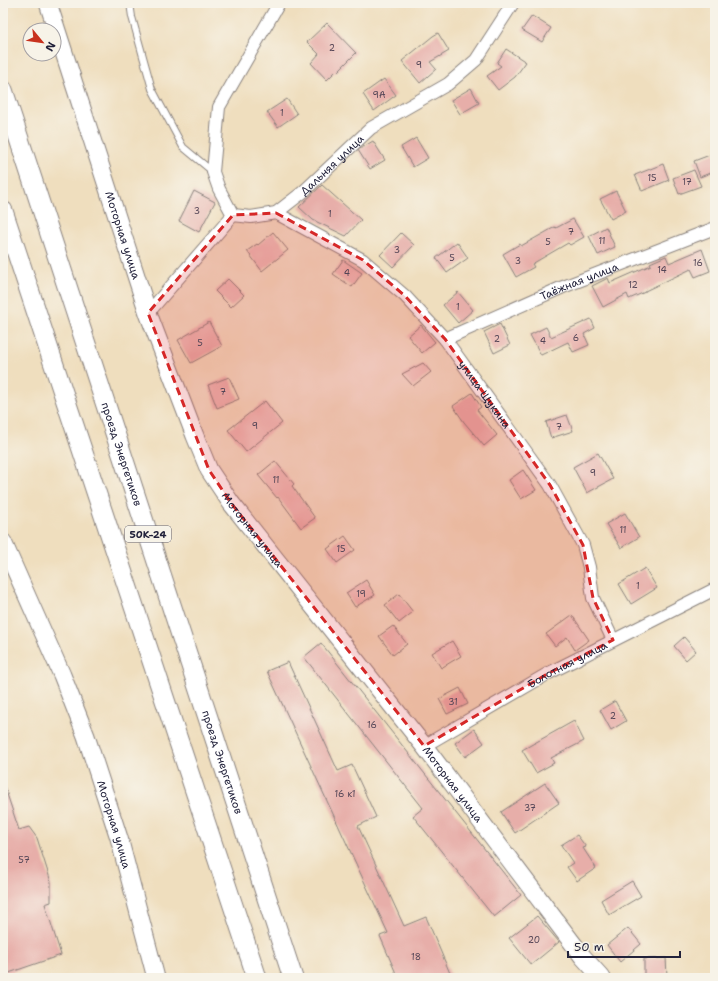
<svg xmlns="http://www.w3.org/2000/svg" width="718" height="981" font-family="'Shantell Sans',sans-serif">
<style>
.building{fill:#e7aea9}
.lines{fill:none;stroke-linecap:round;stroke-linejoin:round}
.lane-casing{stroke:#88807c;stroke-width:8}
.street-casing{stroke:#88807c;stroke-width:14}
.secondary-casing{stroke:#88807c;stroke-width:19}
.primary-casing{stroke:#88807c;stroke-width:21}
.lane{stroke:#fff;stroke-width:6}
.street{stroke:#fff;stroke-width:12}
.secondary{stroke:#fff;stroke-width:17}
.primary{stroke:#fff;stroke-width:19}
.marked{fill:#d62828;fill-opacity:0.2;stroke:#d62828;stroke-width:3;stroke-dasharray:8 5;stroke-linejoin:round}
.labels{text-anchor:middle;dominant-baseline:central;stroke-width:4;stroke-linejoin:round;paint-order:stroke}
.number-label{font-size:9px;fill:#534556}
.shield{fill:#f7f3e8;stroke:#62616f;stroke-width:1}
.shield-label{font-size:10px;font-weight:bold;fill:#22223b}
.street-label{font-size:11px;fill:#22223b;stroke:#f7f3e8}
</style>
<rect width="100%" height="100%" fill="#f7f3e8"/>
<filter id="ink" filterUnits="userSpaceOnUse"><feTurbulence type="fractalNoise" baseFrequency=".025" numOctaves="2"/><feDisplacementMap in="SourceGraphic" scale="8" xChannelSelector="R" yChannelSelector="G"/><feConvolveMatrix kernelMatrix="1 2 1 2 8 2 1 2 1" color-interpolation-filters="sRGB"/></filter>
<filter id="wash" filterUnits="userSpaceOnUse"><feTurbulence type="fractalNoise" baseFrequency=".012" numOctaves="4" result="noise"/><feDisplacementMap in="SourceGraphic" scale="16" xChannelSelector="R" yChannelSelector="G"/><feGaussianBlur stdDeviation="0.9" result="paint"/><feColorMatrix in="noise" values="0 0 0 0 0 0 0 0 0 0 0 0 0 0 0 0 0 1.4 0 .05"/><feComposite in="paint" operator="in"/></filter>
<g filter="url(#wash)">
<rect width="100%" height="100%" fill="#efdebe"/>
<g id="blocks">
<path class="building" d="M532,16L551,28L542,42L522,30Z
M327,23L356,53L336,73L335,72L327,80L311,63L319,54L307,42Z
M438,33L449,51L430,62L436,69L420,83L402,61L433,36Z
M506,49L526,62L515,77L498,90L487,76L501,66L497,63Z
M384,79L396,95L374,111L363,94Z
M471,88L479,103L460,114L451,100Z
M287,99L297,114L278,127L267,112Z
M416,138L428,158L413,167L401,147Z
M373,141L385,160L370,169L358,150Z
M715,153V171L700,177L694,161Z
M663,164L669,180L642,191L635,175Z
M694,170L701,186L679,194L673,178Z
M322,185L361,220L346,236L313,220L299,207Z
M194,191L215,202L199,232L179,221Z
M616,191L626,211L611,219L600,199Z
M573,219L584,237L570,245L568,243L532,264L534,267L516,277L503,254L520,244L521,246L555,227L556,228Z
M606,227L615,247L598,255L589,236Z
M273,232L288,250L262,271L247,251L257,244L258,245Z
M401,233L414,245L393,267L380,255Z
M457,242L468,258L447,273L436,258Z
M702,249L710,271L695,277L691,269L645,291V292L629,299L627,294L603,307L592,286L608,278L610,283L651,265L650,263L666,256L669,263Z
M343,260L362,273L352,287L333,274Z
M228,279L244,295L231,307L215,291Z
M458,292L473,310L458,323L443,305Z
M591,319L595,328L584,334L589,345L573,352L568,342L541,355L530,335L546,327L551,337Z
M209,322L222,346L191,363L178,340Z
M500,324L510,345L494,353L484,332Z
M421,325L435,342L422,353L408,336Z
M423,363L431,372L413,386L402,374Z
M229,377L239,399L217,408L208,385Z
M472,393L481,407L477,410L497,435L484,446L464,422L453,406Z
M265,401L282,423L246,452L228,430Z
M567,415L573,431L551,438L546,422Z
M598,453L613,479L587,493L573,467Z
M275,461L294,484L292,486L315,518L301,528L278,497L277,498L258,475Z
M523,470L536,490L521,499L509,480Z
M625,513L639,537L621,548L606,524Z
M345,536L355,550L337,563L327,549Z
M645,568L657,588L631,604L619,584Z
M366,580L375,595L355,607L346,593Z
M399,594L413,612L399,623L385,605Z
M572,615L589,640L575,650L567,637L555,646L546,634Z
M393,626L407,644L393,655L379,636Z
M684,637L696,651L686,660L674,646Z
M452,641L461,656L441,668L432,653Z
M321,643L521,895L494,917L413,816L423,808L304,657Z
M288,662L338,771L352,765L376,817L358,826L404,926L426,917L452,978H398L380,936L388,933L267,671Z
M460,688L468,704L447,714L439,699Z
M615,701L626,721L611,730L600,710Z
M574,721L584,741L551,758L554,763L536,773L522,750Z
M474,729L484,743L465,757L455,743Z
M545,783L559,803L515,833L501,812Z
M3,788H5L19,830L29,827L37,838L51,882V902L45,904L61,955L3,975Z
M577,835L586,847L583,848L596,868L577,881L567,867L573,863L561,845Z
M632,881L641,896L609,915L601,900Z
M537,916L559,942L531,965L509,938Z
M628,928L641,944L620,962L607,945Z
M666,958L667,976L644,977V959Z"/>
</g>
</g>
<g filter="url(#ink)">
<use href="#blocks" fill-opacity="0" stroke="#88807c" stroke-width="1"/>
<g class="lines">
<defs>
<path id="lane" d="M130,3L132,17L152,89L183,147L213,172"/>
<g id="street">
<path id="s1" d="M276,213L363,260L405,296L445,339L550,485L583,545L589,567L593,598L613,640"/>
<path d="M233,215L219,189L213,172L219,107L279,3"/>
<path id="s2" d="M148,313L233,215L251,217L276,213L303,192L371,128L448,84L476,60L513,3"/>
<path id="s3" d="M445,339L563,287L715,228"/>
<path id="s4" d="M424,746L549,673L715,589"/>
</g>
<g id="secondary">
<path id="s5" d="M48,3L148,313L195,436L209,470L231,503L424,746L583,957L602,978"/>
<path id="s6" d="M3,542L62,675L86,736L119,838L156,978"/>
</g>
<g id="primary">
<path id="s7" d="M3,90L293,978"/>
<path d="M3,211L257,978"/>
</g>
</defs>
<use href="#lane" class="lane-casing"/>
<use href="#street" class="street-casing"/>
<use href="#secondary" class="secondary-casing"/>
<use href="#primary" class="primary-casing"/>
<use href="#lane" class="lane"/>
<use href="#street" class="street"/>
<use href="#secondary" class="secondary"/>
<use href="#primary" class="primary"/>
</g>
</g>
<path class="marked" d="M276,213L363,260L405,296L445,339L550,485L583,545L593,598L613,640L549,673L424,746L231,503L209,470L148,313L233,215Z"/>
<g class="labels">
<g class="number-label">
<text x="332" y="48">2</text>
<text x="419" y="65">9</text>
<text x="379" y="95">9А</text>
<text x="282" y="113">1</text>
<text x="652" y="178">15</text>
<text x="687" y="182">17</text>
<text x="197" y="211">3</text>
<text x="330" y="214">1</text>
<text x="571" y="232">7</text>
<text x="602" y="241">11</text>
<text x="548" y="242">5</text>
<text x="397" y="250">3</text>
<text x="452" y="258">5</text>
<text x="518" y="261">3</text>
<text x="698" y="263">16</text>
<text x="662" y="270">14</text>
<text x="347" y="273">4</text>
<text x="633" y="285">12</text>
<text x="458" y="307">1</text>
<text x="576" y="338">6</text>
<text x="497" y="339">2</text>
<text x="543" y="341">4</text>
<text x="200" y="343">5</text>
<text x="223" y="392">7</text>
<text x="255" y="426">9</text>
<text x="559" y="427">7</text>
<text x="593" y="473">9</text>
<text x="276" y="480">11</text>
<text x="623" y="530">11</text>
<text x="341" y="549">15</text>
<text x="638" y="586">1</text>
<text x="361" y="594">19</text>
<text x="453" y="702">31</text>
<text x="613" y="716">2</text>
<text x="372" y="725">16</text>
<text x="345" y="794">16 к1</text>
<text x="530" y="808">37</text>
<text x="24" y="860">57</text>
<text x="534" y="940">20</text>
<text x="416" y="957">18</text>
</g>
<rect class="shield" x="125" y="526" width="46" height="16" rx="3"/>
<g class="shield-label">
<text x="148" y="534">50К-24</text>
</g>
<g class="street-label">
<text stroke="none"><textPath href="#s2" startOffset="247">Дальняя улица</textPath></text>
<text stroke="none"><textPath href="#s5" startOffset="244">Моторная улица</textPath></text>
<text stroke="none"><textPath href="#s3" startOffset="146">Таёжная улица</textPath></text>
<text stroke="none"><textPath href="#s1" startOffset="281">улица Щукина</textPath></text>
<text stroke="none"><textPath href="#s7" startOffset="383">проезд Энергетиков</textPath></text>
<text stroke="none"><textPath href="#s5" startOffset="568">Моторная улица</textPath></text>
<text stroke="none"><textPath href="#s4" startOffset="165">Болотная улица</textPath></text>
<text stroke="none"><textPath href="#s7" startOffset="707">проезд Энергетиков</textPath></text>
<text stroke="none"><textPath href="#s5" startOffset="892">Моторная улица</textPath></text>
<text stroke="none"><textPath href="#s6" startOffset="304">Моторная улица</textPath></text>
</g>
</g>
<rect width="718" height="981" fill="none" stroke="#f7f3e8" stroke-width="16"/>
<g transform="translate(42 42) rotate(119)"><circle r="19" fill="#f7f3e8" stroke="#a29fa3"/>
<path d="M0-3L7 15L0 10L-7 15Z" fill="#c8321e"/>
<text y="-6" font-size="11" font-weight="bold" text-anchor="middle" fill="#22223b">N</text>
</g>
<path d="M568 951v6h112v-6" fill="none" stroke="#22223b" stroke-width="2"/>
<text x="574" y="951" font-size="12" fill="#22223b" stroke="#f7f3e8" stroke-width="3" paint-order="stroke">50 m</text>
</svg>
